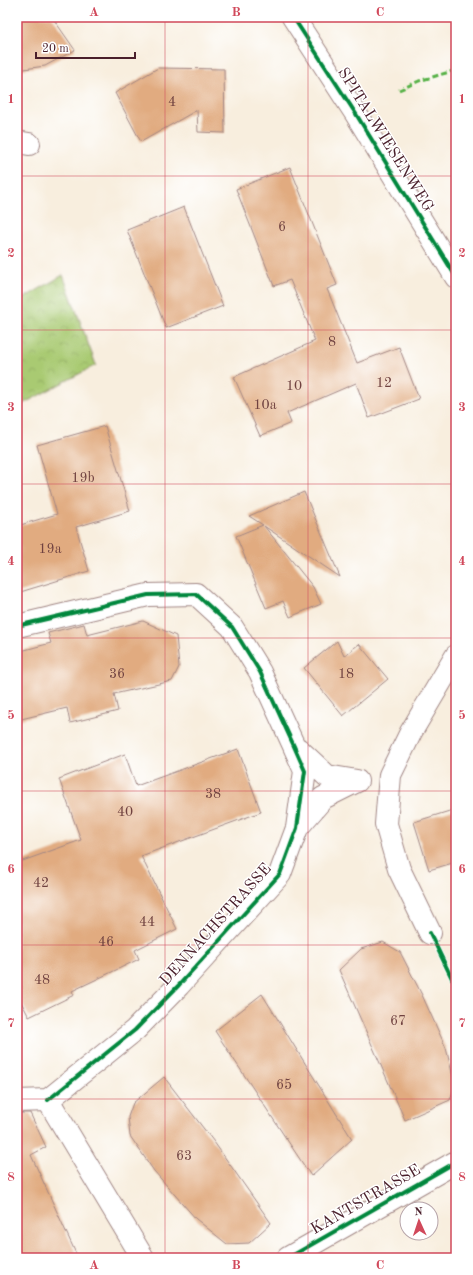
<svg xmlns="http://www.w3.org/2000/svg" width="473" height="1275" font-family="'Old Standard TT',serif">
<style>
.park{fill:url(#park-crowns);stroke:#7a744e}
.building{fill:#e1ab80}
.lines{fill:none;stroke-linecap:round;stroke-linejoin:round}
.minor-casing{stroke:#a18684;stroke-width:24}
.minor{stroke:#fff;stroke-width:22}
.quiet{stroke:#57b146;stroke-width:3;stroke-dasharray:6 3;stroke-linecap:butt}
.cycleway-casing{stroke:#fff;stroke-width:6}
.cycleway{stroke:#00873e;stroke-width:4}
.grid{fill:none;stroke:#d1495b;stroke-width:1;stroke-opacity:0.55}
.labels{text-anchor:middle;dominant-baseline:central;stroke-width:3;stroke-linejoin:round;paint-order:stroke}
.number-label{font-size:14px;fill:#704240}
.street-label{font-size:16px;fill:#4a1f2b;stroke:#fff}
.neatline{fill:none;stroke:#d1495b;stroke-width:1.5}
.grid-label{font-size:13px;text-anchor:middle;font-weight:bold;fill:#d1495b}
</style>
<defs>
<pattern id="park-crowns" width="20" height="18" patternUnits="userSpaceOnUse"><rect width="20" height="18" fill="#a9ca72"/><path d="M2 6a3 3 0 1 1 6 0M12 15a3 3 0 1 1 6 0" fill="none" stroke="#93ad63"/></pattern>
</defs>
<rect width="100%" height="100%" fill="#fff"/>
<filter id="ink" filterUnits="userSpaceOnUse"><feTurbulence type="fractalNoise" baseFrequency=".025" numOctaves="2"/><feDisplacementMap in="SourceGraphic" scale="8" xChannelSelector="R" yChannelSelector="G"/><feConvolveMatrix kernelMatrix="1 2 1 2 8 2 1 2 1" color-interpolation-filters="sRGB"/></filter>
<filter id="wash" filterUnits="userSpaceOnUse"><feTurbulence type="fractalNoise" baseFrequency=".012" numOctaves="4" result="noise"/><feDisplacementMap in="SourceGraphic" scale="16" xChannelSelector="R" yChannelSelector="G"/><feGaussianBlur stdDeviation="0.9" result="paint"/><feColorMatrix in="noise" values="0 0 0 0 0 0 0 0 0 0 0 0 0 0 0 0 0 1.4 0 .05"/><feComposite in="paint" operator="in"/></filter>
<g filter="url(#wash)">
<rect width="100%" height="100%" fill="#f8eede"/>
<path class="park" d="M63,275L96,365L17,407V302Z"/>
<g id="blocks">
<path class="building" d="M17,17H52L75,50L45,66L17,70Z
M158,68L224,69L225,133L198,132L197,110L141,142L115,93Z
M290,167L337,285L327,289L357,363L399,347L419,399L369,418L356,383L287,413L291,423L260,436L234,377L315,341L290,280L274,286L236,189Z
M184,207L223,306L166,328L127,230Z
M105,426L130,511L76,527L89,571L17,593V526L57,514L37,445Z
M304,492L340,577L264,526L313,587L321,604L290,617L283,601L266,608L236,536L263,525L249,516Z
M143,621L176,636L179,667L172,681L114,694L118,711L70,723L67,708L17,720V652L51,643L48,633L84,624L87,635Z
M337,641L344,656L359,644L388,679L343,716L304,668Z
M238,749L261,812L141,856L177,929L135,950L139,959L72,991L74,995L29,1017L17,994V863L81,840L59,779L125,754L136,786Z
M456,809V862L429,870L414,822Z
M383,942L400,952L422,995L446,1048L455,1085L450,1100L405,1120L339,970L361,949Z
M262,994L352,1139L311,1176L215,1031Z
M164,1077L214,1142L271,1223L249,1243L227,1244L196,1219L154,1171L130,1136L128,1117L133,1103Z
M17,1113H30L46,1147L31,1155L78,1258H17Z"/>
</g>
</g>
<g filter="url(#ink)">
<use href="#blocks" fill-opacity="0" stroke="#a18684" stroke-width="1"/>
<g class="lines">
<defs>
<path id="minor" d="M293,17L356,114L456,277
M17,142L29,144
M17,626L148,595L196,594L232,627L260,672L293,744L305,771L297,828L280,874L179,985L135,1030L48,1100
M297,828L323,798L357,781L327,776L298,749
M430,933L399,869L386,824L390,775L411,732L456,656
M17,1101L48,1100L143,1258
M288,1258L456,1162"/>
</defs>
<use href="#minor" class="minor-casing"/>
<use href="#minor" class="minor"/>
<path class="quiet" d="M399,90L419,81L456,70"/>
<defs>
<path id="cycleway" d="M293,17L356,114L456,277
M17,626L148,595L196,594L232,627L260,672L293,744L305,771L297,828L280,874L179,985L135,1030L48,1100
M430,933L456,987
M288,1258L456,1162"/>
</defs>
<use href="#cycleway" class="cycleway-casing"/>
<use href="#cycleway" class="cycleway"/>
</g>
</g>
<path class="grid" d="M165,17V1258M308,17V1258M17,176H456M17,330H456M17,484H456M17,638H456M17,791H456M17,945H456M17,1099H456"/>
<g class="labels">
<g class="number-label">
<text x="172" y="102">4</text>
<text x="282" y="227">6</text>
<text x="332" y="342">8</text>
<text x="384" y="383">12</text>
<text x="294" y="386">10</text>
<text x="265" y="405">10a</text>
<text x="83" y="478">19b</text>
<text x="50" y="549">19a</text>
<text x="117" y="674">36</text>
<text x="346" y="674">18</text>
<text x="213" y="794">38</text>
<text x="125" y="812">40</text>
<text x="41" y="883">42</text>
<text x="147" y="922">44</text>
<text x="106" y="942">46</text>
<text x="42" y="980">48</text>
<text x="398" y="1021">67</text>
<text x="284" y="1085">65</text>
<text x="184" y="1156">63</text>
</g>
<g class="street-label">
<text transform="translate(385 140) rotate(58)">SPITALWIESENWEG</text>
<text transform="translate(216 925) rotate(-48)">DENNACHSTRASSE</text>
<text transform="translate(366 1200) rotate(-30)">KANTSTRASSE</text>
</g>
</g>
<rect width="473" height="1275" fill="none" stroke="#fff" stroke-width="44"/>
<g transform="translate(419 1221) rotate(357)"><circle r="19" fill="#ffffff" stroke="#b7a5aa"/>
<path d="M0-3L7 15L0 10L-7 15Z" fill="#d1495b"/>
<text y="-6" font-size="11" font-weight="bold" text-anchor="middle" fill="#4a1f2b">N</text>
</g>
<path d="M36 52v6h99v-6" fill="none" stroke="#4a1f2b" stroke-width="2"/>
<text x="42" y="52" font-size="12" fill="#4a1f2b" stroke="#ffffff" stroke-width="3" paint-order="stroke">20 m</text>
<rect x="22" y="22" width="429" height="1231" class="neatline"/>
<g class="grid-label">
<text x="94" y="16">A</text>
<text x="236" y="16">B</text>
<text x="380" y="16">C</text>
<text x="11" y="103">1</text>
<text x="462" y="103">1</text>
<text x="11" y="257">2</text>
<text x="462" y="257">2</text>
<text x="11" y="411">3</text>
<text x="462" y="411">3</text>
<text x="11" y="565">4</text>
<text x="462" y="565">4</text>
<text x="11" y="719">5</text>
<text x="462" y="719">5</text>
<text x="11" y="873">6</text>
<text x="462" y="873">6</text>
<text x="11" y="1027">7</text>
<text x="462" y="1027">7</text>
<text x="11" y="1181">8</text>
<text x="462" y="1181">8</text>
<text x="94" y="1269">A</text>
<text x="236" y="1269">B</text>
<text x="380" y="1269">C</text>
</g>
</svg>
